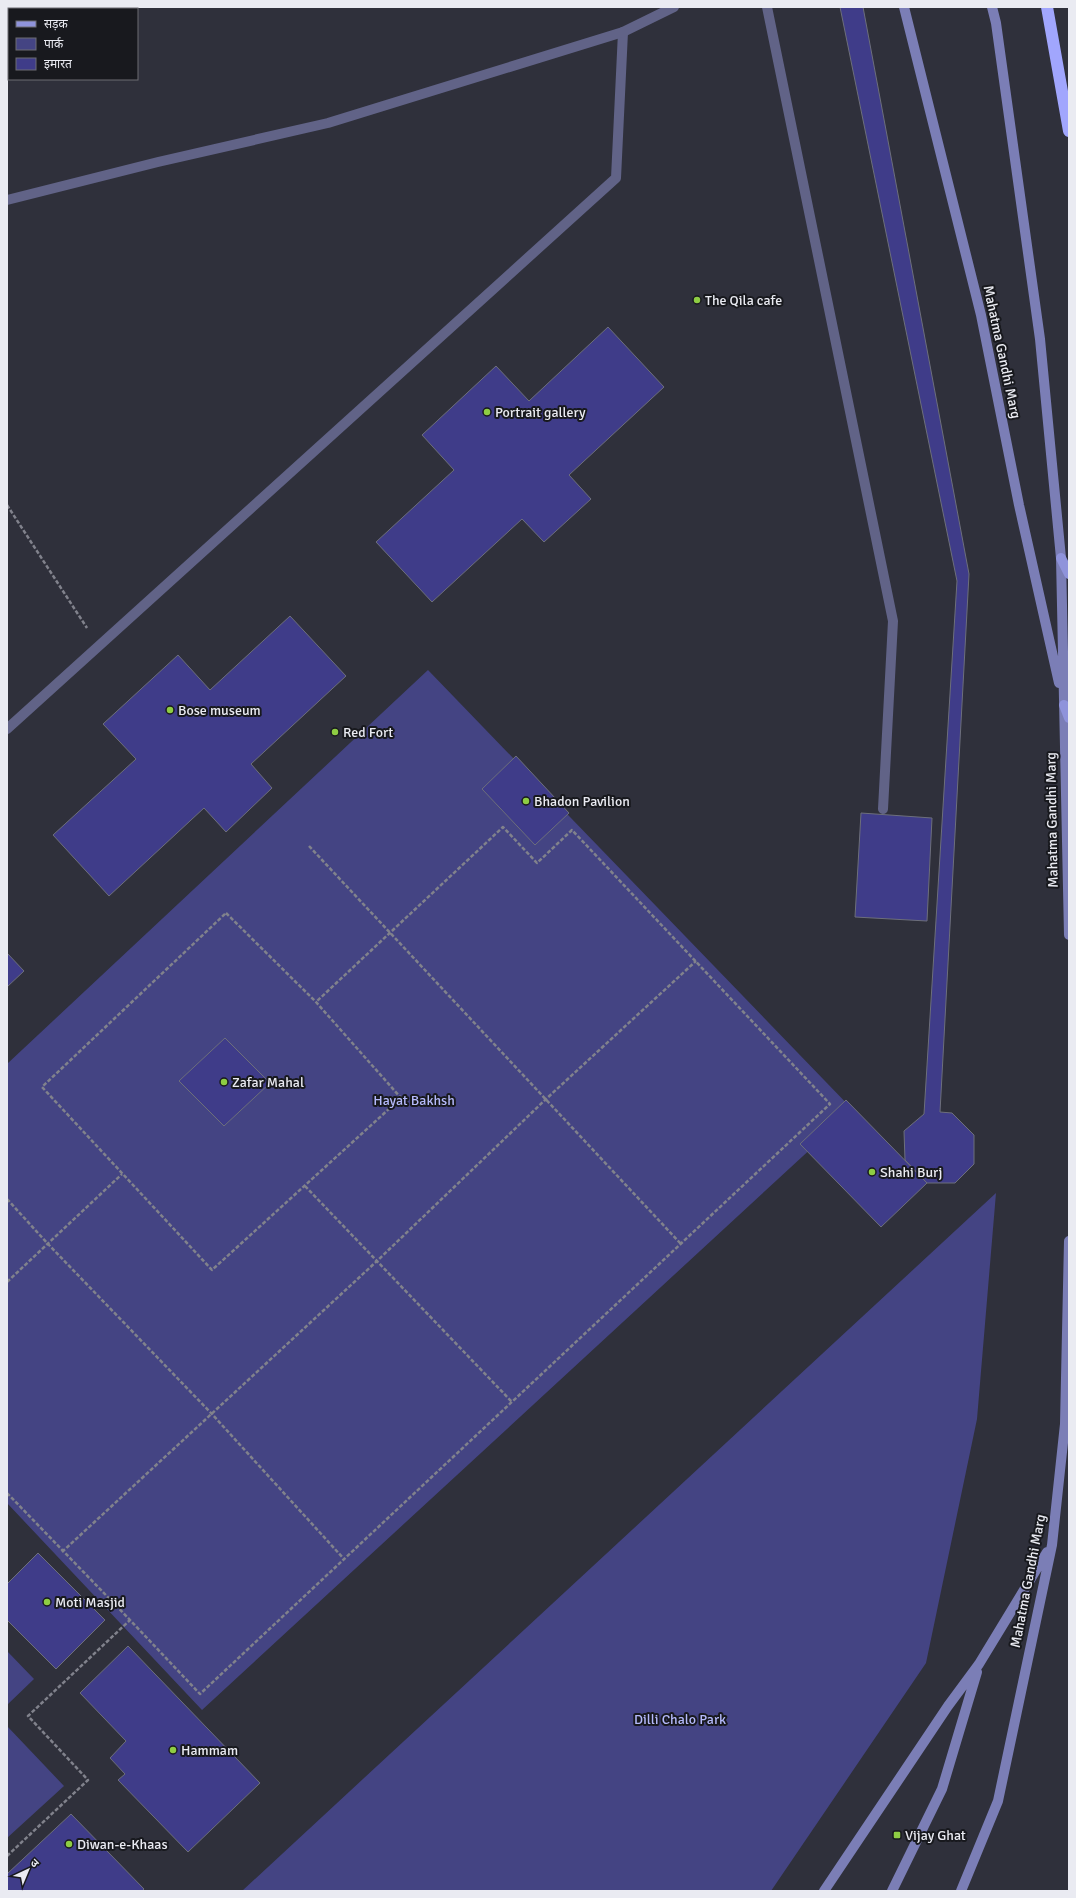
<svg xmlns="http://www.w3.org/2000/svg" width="1076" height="1898" font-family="Signika,'Noto Sans Devanagari',sans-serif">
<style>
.green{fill:#444483}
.building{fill:#3f3c89;stroke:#6d6f7b}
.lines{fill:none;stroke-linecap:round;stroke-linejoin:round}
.path{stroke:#81828c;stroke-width:2.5;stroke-dasharray:4 2;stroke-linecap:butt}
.lane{stroke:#616387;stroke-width:10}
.street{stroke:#616387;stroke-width:10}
.secondary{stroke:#7b7eb6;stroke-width:10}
.primary{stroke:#8f93db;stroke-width:10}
.highway{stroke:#a1a6fd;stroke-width:12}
.poi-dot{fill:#8ecd43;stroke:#18191e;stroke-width:1.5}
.labels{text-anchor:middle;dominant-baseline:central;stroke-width:4;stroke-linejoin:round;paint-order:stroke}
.poi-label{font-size:14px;fill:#eaebf2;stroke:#18191e;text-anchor:start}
.street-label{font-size:14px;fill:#eaebf2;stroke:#18191e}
.park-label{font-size:14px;fill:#b5bafb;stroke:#18191e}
</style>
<rect width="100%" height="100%" fill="#2f303b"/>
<path class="green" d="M428,670L853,1110L202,1710L7,1503V1064Z
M996,1193L977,1419L926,1663L771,1891H242Z
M7,1651L34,1679L7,1705Z
M7,1726L64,1786L7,1838Z"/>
<path class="building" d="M840,7H863L969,574L940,1112L952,1113L974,1135V1164L955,1183H927L905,1160L904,1131L924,1114L957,581Z
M608,327L664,387L569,475L591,499L544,542L522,519L432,602L376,542L454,470L422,435L496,366L529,401Z
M290,616L346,676L251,764L272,788L226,832L204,808L109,896L53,835L136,759L103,724L178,655L210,690Z
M516,756L569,813L535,845L482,789Z
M861,813L932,818L927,921L855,917Z
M7,953L24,971L7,987Z
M225,1038L270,1083L224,1126L179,1081Z
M846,1100L927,1183L881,1227L800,1144Z
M38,1553L105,1620L56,1669L7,1620V1584Z
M128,1646L260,1783L188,1852L118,1780L125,1774L110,1758L126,1741L80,1693Z
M71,1814L144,1889L142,1891H7V1874Z"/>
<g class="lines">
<path class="path" d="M7,505L87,628
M309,846L681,1244
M226,913L316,1002L401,1098L212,1270L42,1087Z
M305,1186L512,1402
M7,1199L48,1244L211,1413L344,1559
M7,1282L122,1174
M7,1493L130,1620
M62,1552L377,1261L545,1100L696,961
M7,1856L88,1780L28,1716L130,1620L200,1694L830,1104L572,830L537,863L503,827L316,1002"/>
<path class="lane" d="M767,7L893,621L883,809
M7,729L616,178L623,32"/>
<path class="street" d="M7,200L158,162L328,123L623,32L674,7"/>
<path class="secondary" d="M904,7L981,315L1019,505L1059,683
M992,7L996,23L1040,339L1061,558L1069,935
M824,1891L948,1706L979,1664L1047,1552
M892,1891L942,1789L977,1672
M961,1891L998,1801L1052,1545L1065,1424L1069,1241"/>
<path class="primary" d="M1061,558L1069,574
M1064,705L1069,718"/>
<path class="highway" d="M1047,7L1069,131"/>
</g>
<g class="poi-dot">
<circle cx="697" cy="300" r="4"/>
<circle cx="487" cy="412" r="4"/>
<circle cx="170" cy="710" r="4"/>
<circle cx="335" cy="732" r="4"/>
<circle cx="526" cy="801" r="4"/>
<circle cx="224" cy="1082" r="4"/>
<circle cx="872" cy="1172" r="4"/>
<circle cx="47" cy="1602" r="4"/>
<circle cx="173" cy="1750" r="4"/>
<rect x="893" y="1831" width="8" height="8" rx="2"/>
<circle cx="69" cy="1844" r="4"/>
</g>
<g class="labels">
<g class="poi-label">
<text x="705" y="300">The Qila cafe</text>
<text x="495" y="412">Portrait gallery</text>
<text x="178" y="710">Bose museum</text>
<text x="343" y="732">Red Fort</text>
<text x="534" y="801">Bhadon Pavilion</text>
<text x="232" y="1082">Zafar Mahal</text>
<text x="880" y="1172">Shahi Burj</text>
<text x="55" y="1602">Moti Masjid</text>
<text x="181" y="1750">Hammam</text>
<text x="905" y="1835">Vijay Ghat</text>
<text x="77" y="1844">Diwan-e-Khaas</text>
</g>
<g class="street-label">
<text transform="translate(1002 352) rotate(78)">Mahatma Gandhi Marg</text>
<text transform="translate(1052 820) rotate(-91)">Mahatma Gandhi Marg</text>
<text transform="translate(1028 1581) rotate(-79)">Mahatma Gandhi Marg</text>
</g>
<g class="park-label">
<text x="414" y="1100">Hayat Bakhsh</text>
<text x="680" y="1719">Dilli Chalo Park</text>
</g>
</g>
<rect width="1076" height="1898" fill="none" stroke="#eaebf2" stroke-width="16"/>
<rect x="8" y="8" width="130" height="72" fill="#18191e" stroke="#6c6d73"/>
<rect x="16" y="21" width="20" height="6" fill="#8f93db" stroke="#6c6d73"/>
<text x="44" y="28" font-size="12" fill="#eaebf2">सड़क</text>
<rect x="16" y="38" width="20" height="12" fill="#444483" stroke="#6c6d73"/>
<text x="44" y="48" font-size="12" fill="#eaebf2">पार्क</text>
<rect x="16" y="58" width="20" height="12" fill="#3f3c89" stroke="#6c6d73"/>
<text x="44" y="68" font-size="12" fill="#eaebf2">इमारत</text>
<g transform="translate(28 1870) rotate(44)" stroke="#18191e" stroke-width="3" paint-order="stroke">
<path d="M0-3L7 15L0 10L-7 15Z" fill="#eaebf2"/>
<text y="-6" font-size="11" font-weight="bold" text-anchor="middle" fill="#eaebf2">उ</text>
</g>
</svg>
